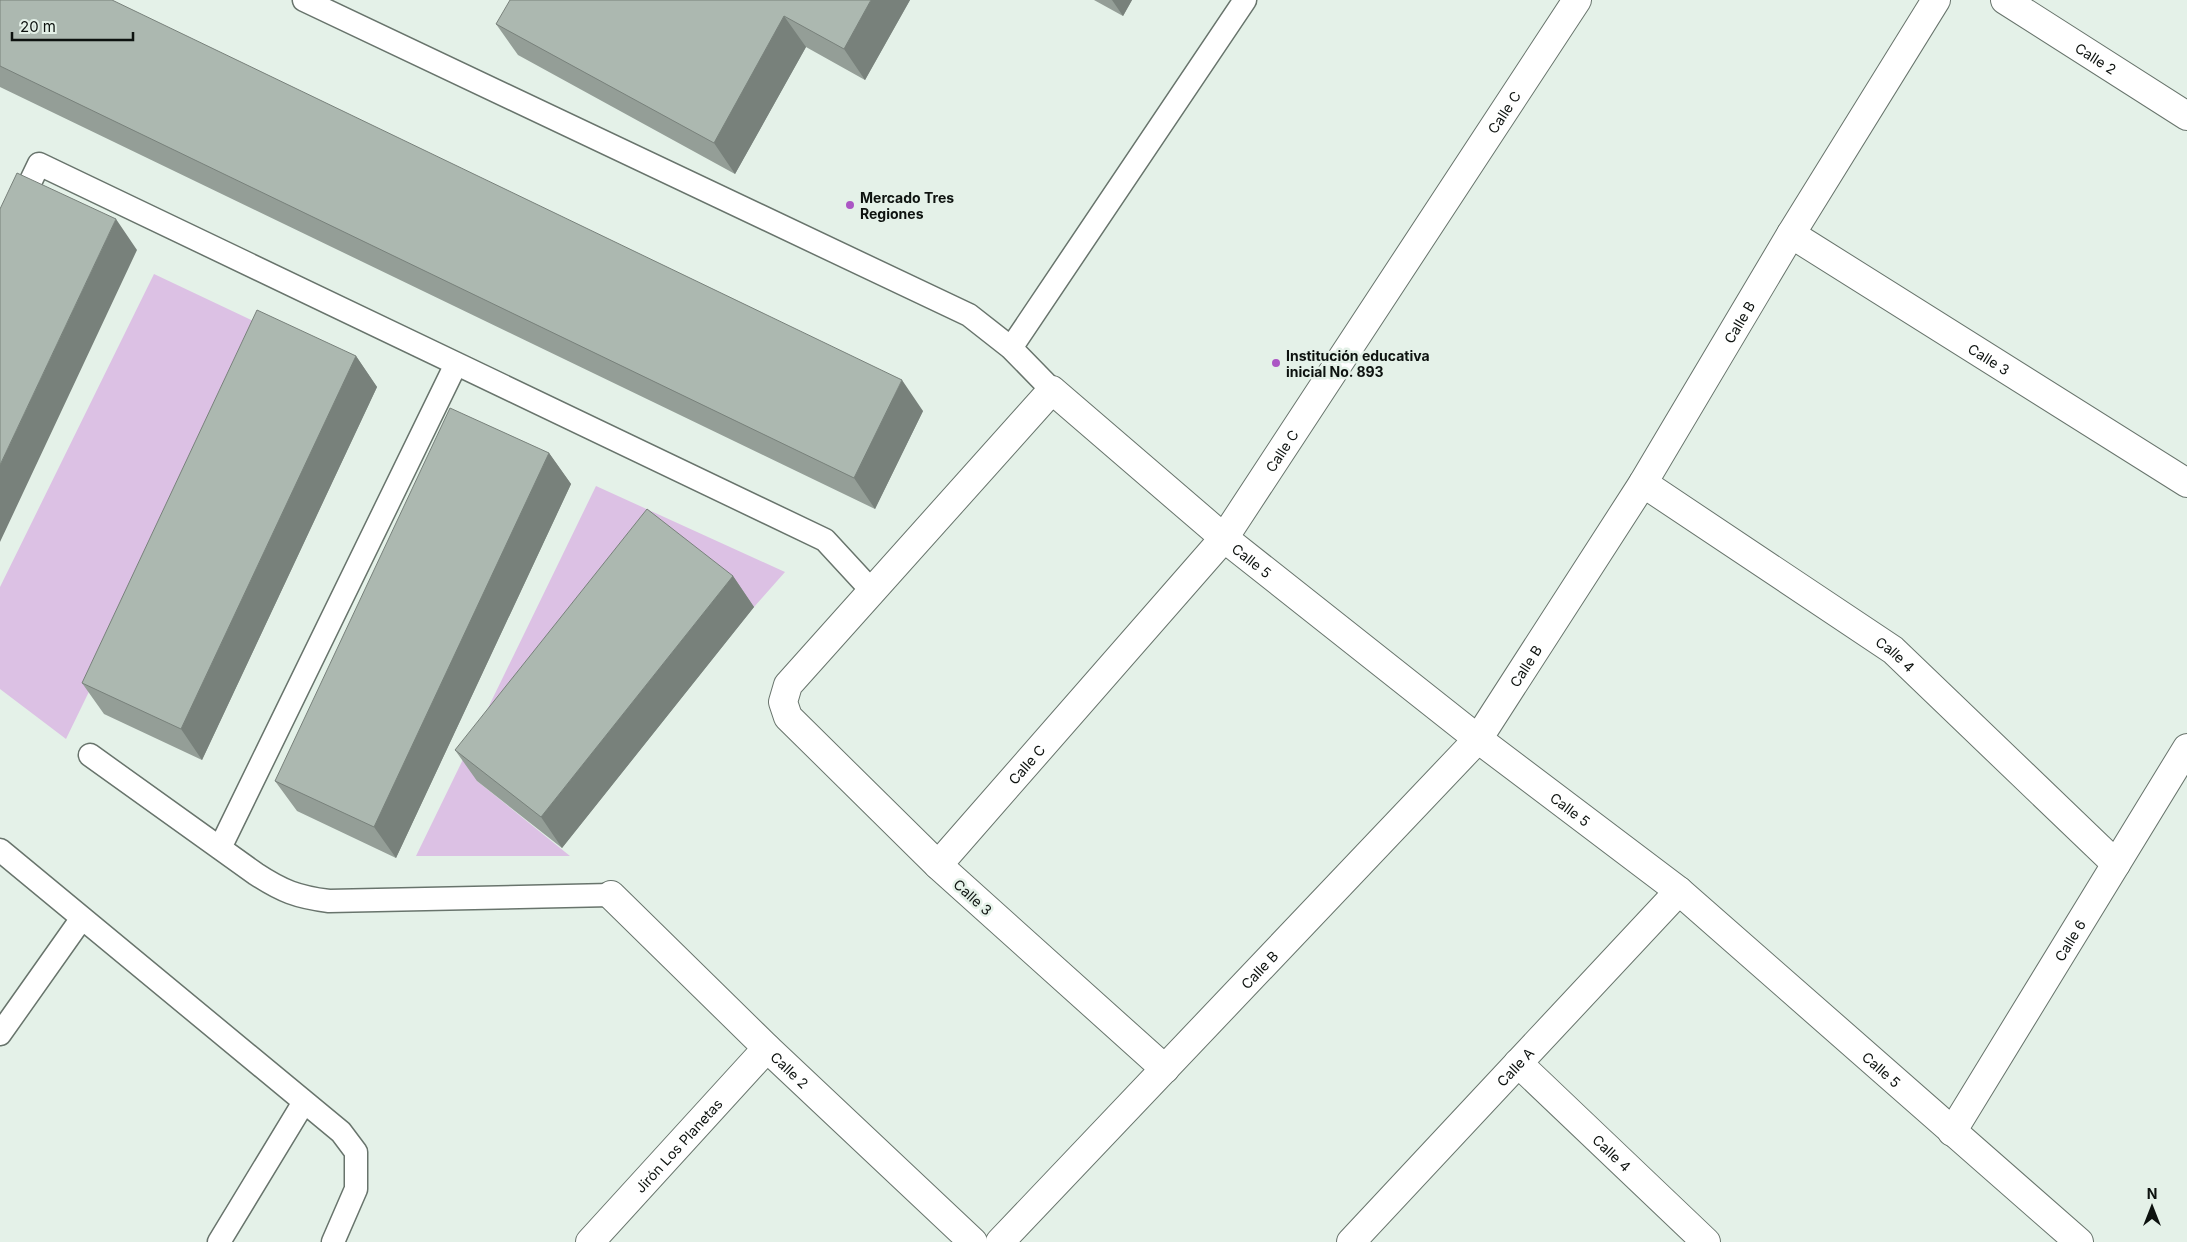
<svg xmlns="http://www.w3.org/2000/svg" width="2187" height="1242" font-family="Inter,sans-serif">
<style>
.green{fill:#dcc1e4}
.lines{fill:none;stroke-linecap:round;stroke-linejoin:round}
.service-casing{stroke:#68746c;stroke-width:25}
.minor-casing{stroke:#68746c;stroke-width:30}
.service{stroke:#fff;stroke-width:22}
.minor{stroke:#fff;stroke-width:28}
.wall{fill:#949e97}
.shaded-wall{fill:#78817b}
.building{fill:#acb8b0;stroke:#78817b}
.poi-dot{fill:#ab56c4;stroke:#e4f1e8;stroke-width:2}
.labels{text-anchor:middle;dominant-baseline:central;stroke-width:5;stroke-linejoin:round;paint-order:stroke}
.street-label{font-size:14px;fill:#0d120f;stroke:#e4f1e8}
.poi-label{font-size:14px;font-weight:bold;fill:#0d120f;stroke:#e4f1e8;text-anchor:start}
</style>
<rect width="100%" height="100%" fill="#e4f1e8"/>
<path class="green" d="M154,274L266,327L66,739L0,689V587Z
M596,486L785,572L754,607L669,540L477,781L570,856H416Z"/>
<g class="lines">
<defs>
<path id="service" d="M304,0L969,315L1011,348L1052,390
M0,245L39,164L825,540L873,592
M1011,348L1245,0
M90,755L256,874C282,891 297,897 329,901L611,895
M220,848L456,364
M0,850L341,1132L356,1152V1189L333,1242
M0,1034L82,918
M219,1242L304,1102"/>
<g id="minor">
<path id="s1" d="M2005,0L2187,116"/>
<path id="s2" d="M1791,234L2187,483"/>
<path id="s3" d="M1643,483L1893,650L2116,864"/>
<path id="s4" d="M938,865L1224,538L1577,0"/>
<path id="s5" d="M611,895L767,1048L973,1242"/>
<path id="s6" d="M1518,1063L1706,1242"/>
<path id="s7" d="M1165,1069L938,865L788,717L783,702L788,685L1052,390L1224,538L1478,739L1679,891L2079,1242"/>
<path id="s8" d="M1952,1132L2187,748"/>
<path id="s9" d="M590,1242L767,1048"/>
<path id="s10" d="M1000,1242L1478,739L1643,483L1791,234L1936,0"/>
<path id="s11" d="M1351,1242L1679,891"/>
</g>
</defs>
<use href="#service" class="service-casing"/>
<use href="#minor" class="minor-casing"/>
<use href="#service" class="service"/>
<use href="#minor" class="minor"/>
</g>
<path class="wall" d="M0,0L923,411L875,509L0,87Z
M910,0L865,80L806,47L735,174L518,55L496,24Z
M1094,0H1132L1123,16Z
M356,356L377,387L202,760L104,714L82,683Z
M549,453L571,484L396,858L297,811L275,781Z
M733,576L754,607L562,848L477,781L455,750Z"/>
<path class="shaded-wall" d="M871,0H910L865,80L844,49Z
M1112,0H1132L1123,16Z
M784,16L806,47L735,174L714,143Z
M116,219L137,250L0,542V465Z
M356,356L377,387L202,760L181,729Z
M902,380L923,411L875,509L854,478Z
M549,453L571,484L396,858L374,827Z
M733,576L754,607L562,848L541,817Z"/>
<path class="building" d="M0,0H112L902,380L854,478L0,66Z
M510,0H871L844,49L784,16L714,143L496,24Z
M17,173L116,219L0,465V209Z
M257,310L356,356L181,729L82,683Z
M450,408L549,453L374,827L275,781Z
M647,509L733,576L541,817L455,750Z"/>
<g class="poi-dot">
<circle cx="850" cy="205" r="5"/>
<circle cx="1276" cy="363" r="5"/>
</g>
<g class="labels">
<g class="street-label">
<text stroke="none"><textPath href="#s1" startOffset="108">Calle 2</textPath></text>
<text stroke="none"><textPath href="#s4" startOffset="944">Calle C</textPath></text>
<text stroke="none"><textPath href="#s10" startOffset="1186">Calle B</textPath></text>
<text stroke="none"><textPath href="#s2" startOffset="234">Calle 3</textPath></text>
<text stroke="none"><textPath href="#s4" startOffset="539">Calle C</textPath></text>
<text stroke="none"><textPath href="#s7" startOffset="1208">Calle 5</textPath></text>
<text stroke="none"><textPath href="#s3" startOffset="305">Calle 4</textPath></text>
<text stroke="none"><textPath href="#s10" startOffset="781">Calle B</textPath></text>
<text stroke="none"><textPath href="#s4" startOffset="134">Calle C</textPath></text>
<text stroke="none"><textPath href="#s7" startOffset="1612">Calle 5</textPath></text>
<text transform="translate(973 897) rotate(42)">Calle 3</text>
<text stroke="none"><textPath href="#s8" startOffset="225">Calle 6</textPath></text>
<text stroke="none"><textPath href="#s10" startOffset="376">Calle B</textPath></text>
<text stroke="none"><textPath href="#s11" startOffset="240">Calle A</textPath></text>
<text stroke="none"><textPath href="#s5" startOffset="250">Calle 2</textPath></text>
<text stroke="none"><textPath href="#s7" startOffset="2018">Calle 5</textPath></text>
<text stroke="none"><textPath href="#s9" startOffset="131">Jirón Los Planetas</textPath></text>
<text stroke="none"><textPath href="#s6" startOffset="130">Calle 4</textPath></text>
</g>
<g class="poi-label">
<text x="860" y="197">Mercado Tres<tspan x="860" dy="16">Regiones</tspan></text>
<text x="1286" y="355">Institución educativa<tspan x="1286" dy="16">inicial No. 893</tspan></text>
</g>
</g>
<g transform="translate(2152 1207)" stroke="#e4f1e8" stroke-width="4" paint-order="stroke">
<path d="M0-4L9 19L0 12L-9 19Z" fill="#0d120f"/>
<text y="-8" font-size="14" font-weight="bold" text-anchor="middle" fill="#0d120f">N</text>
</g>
<path d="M12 32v8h121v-8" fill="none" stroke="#0d120f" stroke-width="2.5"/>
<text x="20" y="32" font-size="15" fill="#0d120f" stroke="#e4f1e8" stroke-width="4" paint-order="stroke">20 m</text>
</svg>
